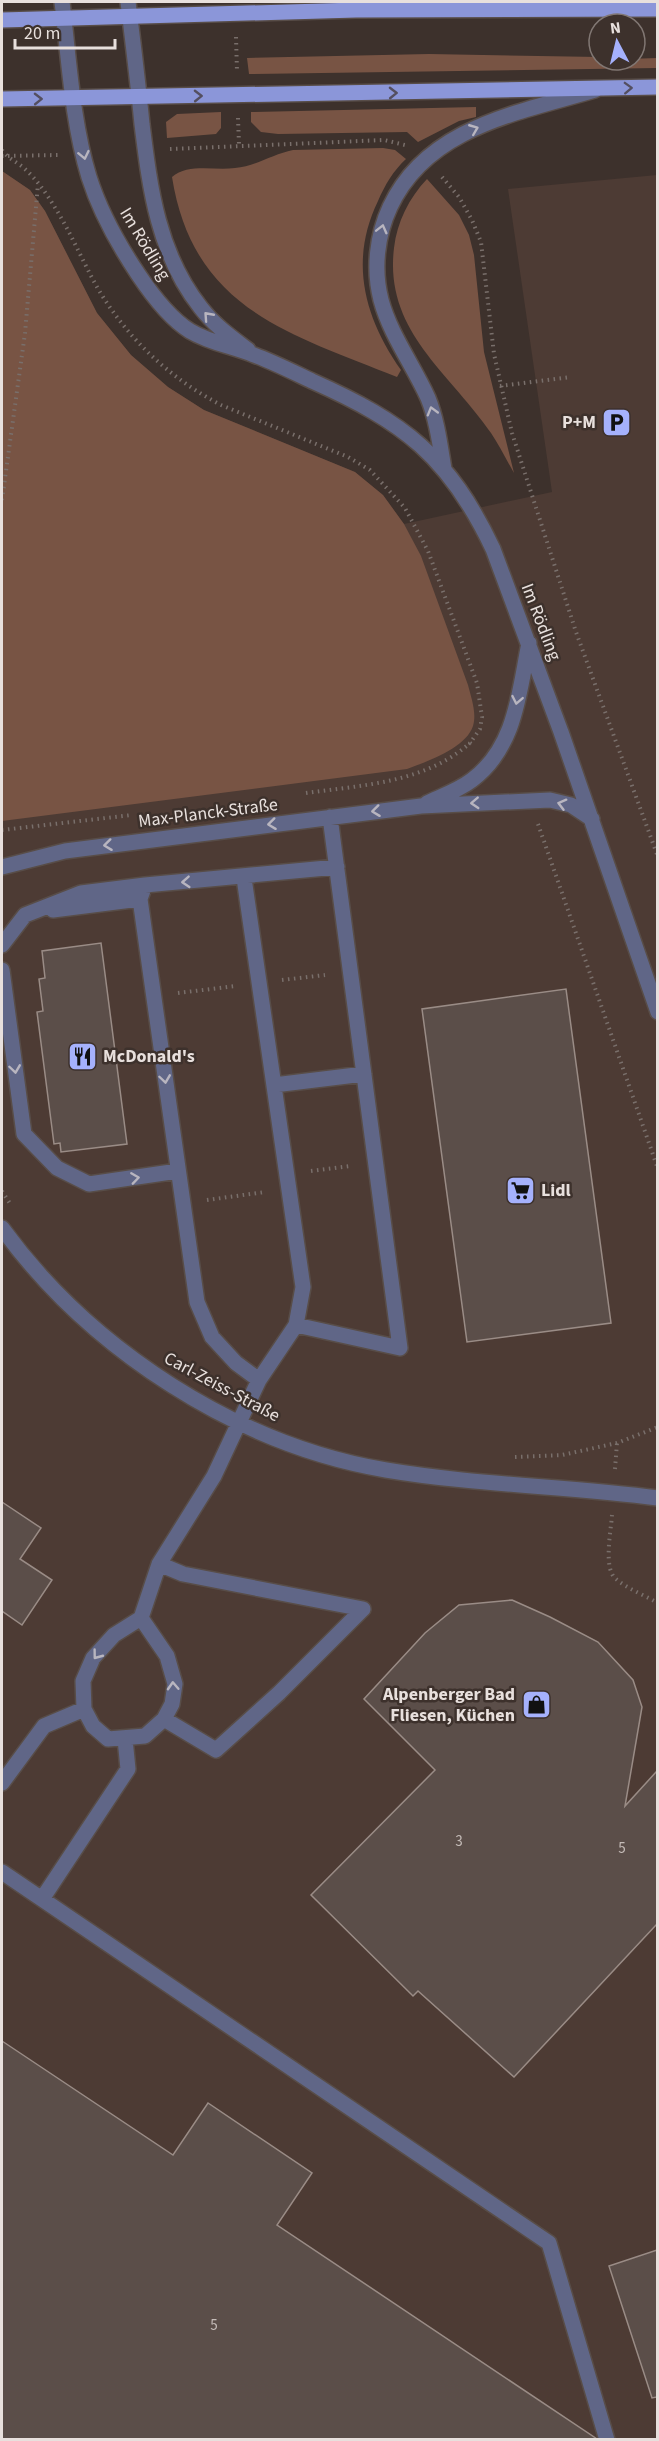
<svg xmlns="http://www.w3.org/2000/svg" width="659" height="2441" font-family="'Source Sans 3',sans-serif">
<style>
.built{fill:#4d3b34}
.green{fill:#785444}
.building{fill:#5b4e49;stroke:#9a8c86;stroke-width:1.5}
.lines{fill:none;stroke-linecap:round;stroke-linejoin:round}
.minor-casing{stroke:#584d48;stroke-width:18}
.major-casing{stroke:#584d48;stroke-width:18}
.path{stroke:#796f6b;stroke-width:4;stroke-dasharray:1.5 4.5;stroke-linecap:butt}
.minor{stroke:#606687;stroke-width:15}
.major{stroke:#8b96d9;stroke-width:15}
.oneway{stroke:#544f60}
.oneway2{stroke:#b8b5bf}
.labels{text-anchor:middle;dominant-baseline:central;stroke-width:5;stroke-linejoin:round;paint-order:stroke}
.number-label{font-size:15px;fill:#c5bcb8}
.street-label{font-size:18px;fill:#e8e0dd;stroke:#3d312c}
.poi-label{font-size:18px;font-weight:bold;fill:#e8e0dd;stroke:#3d312c;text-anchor:end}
</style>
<rect width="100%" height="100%" fill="#3d312c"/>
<path class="built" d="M2,171L30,190L45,211L97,313L131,355L168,387L204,410L355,472L383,495L404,524L552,492L508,189L657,175V2439H2Z"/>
<path class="green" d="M429,54L599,57V60L657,58V68L249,74L247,58Z
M476,107V117L459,121L418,142L407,132L278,134L261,132L251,122V112Z
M221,112V128L216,134L167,138L166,122L177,114Z
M383,148L395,150L406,159C393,171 385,185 378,201C349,261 364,317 401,370L397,377C288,333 193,309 172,177C188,163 215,171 235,168C256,166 273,154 293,150Z
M2,171L30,190L45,211L97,313L131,355L168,387L204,410L355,472L383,495L404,524L421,556L468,685C471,697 477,713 473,726C466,748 426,762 407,769L2,821Z
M427,179L459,215L469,235L474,255L484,352L514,473C506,459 499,445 491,433C449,372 384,331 394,248C397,222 409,198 427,179Z"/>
<path class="building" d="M101,943L127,1144L61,1152L60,1143L54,1144L37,1012L43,1011L39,979L45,978L42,951Z
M566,989L611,1323L467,1342L422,1009Z
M2,1502L41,1528L20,1559L52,1580L22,1625L2,1611Z
M512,1600L550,1617L598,1642L633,1680L642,1707L625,1806L657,1771V1924L514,2077L418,1991L413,1996L311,1895L435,1770L364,1699L425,1633L459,1605Z
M2,2041L173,2155L208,2103L312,2173L277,2225L597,2439H2Z
M657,2250V2397L652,2398L609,2266Z"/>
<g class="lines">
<defs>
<path id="minor" d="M62,2C69,59 72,121 89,177C100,212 118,244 138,274C152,295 169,318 190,331C210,343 232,346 254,355C273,362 293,372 312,381C404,422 449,456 493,549L561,732L658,1012
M128,2C133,42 138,83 142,124C150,189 158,254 201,308C214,325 231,337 248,350
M444,469C440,445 437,420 428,398C413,365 390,334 381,300C373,269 377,235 390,207C427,127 518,113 595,90
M427,803C442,796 459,790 472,780C516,747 519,692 529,643
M2,867L65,851L421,806L550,800L571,805L592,819
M244,878L303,1287L296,1325L259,1380L236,1363L212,1337L197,1302L140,899L145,885L337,867
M53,910L140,899
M2,945L25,915L81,893L145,885
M2,970L24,1134L57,1168L89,1184L178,1171
M274,1085L364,1074
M2,1228C90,1349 237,1445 386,1470C475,1485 567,1486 658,1498
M296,1325L400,1348L330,817
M159,1564L183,1574L363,1609L279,1693L216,1750L164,1719
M141,1618L167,1656L175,1684L172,1704L164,1719L145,1736L108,1739L93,1726L84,1709L83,1681L93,1658L114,1635L141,1618L159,1564L214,1476L259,1380
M2,1783L44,1726L84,1709
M2,1872L549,2243L607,2440
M42,1899L128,1769L125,1739"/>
<path id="major" d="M2,20L356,10L658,9
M2,99L658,87"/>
</defs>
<use href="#minor" class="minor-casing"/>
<use href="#major" class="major-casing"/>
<path class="path" d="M236,37L237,71
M238,118L239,144
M170,149L384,140L405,145
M2,150C8,159 18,162 26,170C37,180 46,193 54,206C70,231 82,260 97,287C126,337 169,378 221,405L348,457L370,470L405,508L428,551L477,683L482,717L480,729L470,743L473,745
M2,156L58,155
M442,177L459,197L472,220L481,242L494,354L512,433L576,632L658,857
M500,386L571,377
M2,500L25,333L38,184
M306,793C363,785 425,783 470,743
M538,824L658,1169
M2,830L132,815
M282,980L325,975
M178,993L236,986
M311,1171L351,1166
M2,1191L11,1205
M207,1200L265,1192
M515,1457L562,1455L617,1443L658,1427
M615,1469L617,1443
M612,1515C611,1531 603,1569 616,1579C628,1589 644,1595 658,1603"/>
<use href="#minor" class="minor"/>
<use href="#major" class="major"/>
</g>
<defs><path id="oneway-chevron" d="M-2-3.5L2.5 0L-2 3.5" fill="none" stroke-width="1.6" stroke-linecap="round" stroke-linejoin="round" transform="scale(1.5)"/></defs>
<g class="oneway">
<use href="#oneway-chevron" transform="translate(628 88) rotate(-2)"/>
<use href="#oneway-chevron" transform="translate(393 93) rotate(-1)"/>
<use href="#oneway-chevron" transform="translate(198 96) rotate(-1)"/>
<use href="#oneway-chevron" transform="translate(38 99) rotate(-1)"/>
</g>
<g class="oneway2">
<use href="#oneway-chevron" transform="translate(474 129) rotate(-22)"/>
<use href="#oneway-chevron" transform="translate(84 155) rotate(78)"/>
<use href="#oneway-chevron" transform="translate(382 229) rotate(-76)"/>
<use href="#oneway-chevron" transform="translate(208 316) rotate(-132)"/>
<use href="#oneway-chevron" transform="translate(432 411) rotate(-106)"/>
<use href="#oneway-chevron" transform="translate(517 700) rotate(101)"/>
<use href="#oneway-chevron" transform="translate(475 803) rotate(177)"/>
<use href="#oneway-chevron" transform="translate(562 804) rotate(-165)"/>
<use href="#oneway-chevron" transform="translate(376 811) rotate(173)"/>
<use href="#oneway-chevron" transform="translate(272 824) rotate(173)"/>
<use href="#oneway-chevron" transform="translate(108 845) rotate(173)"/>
<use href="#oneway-chevron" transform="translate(186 882) rotate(176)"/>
<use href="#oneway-chevron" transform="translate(15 1069) rotate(82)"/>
<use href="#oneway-chevron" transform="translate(165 1079) rotate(82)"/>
<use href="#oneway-chevron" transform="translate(135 1178) rotate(-8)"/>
<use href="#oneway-chevron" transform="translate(97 1655) rotate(127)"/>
<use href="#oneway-chevron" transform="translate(173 1686) rotate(-93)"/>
</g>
<defs>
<symbol id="parking-square" viewBox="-11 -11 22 22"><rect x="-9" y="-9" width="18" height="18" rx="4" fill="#a5b1fc" stroke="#3d312c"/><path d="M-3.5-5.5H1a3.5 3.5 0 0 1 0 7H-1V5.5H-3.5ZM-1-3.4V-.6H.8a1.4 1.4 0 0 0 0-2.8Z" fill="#111"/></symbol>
<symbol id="restaurant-square" viewBox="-11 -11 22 22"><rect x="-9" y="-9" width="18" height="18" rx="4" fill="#a5b1fc" stroke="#3d312c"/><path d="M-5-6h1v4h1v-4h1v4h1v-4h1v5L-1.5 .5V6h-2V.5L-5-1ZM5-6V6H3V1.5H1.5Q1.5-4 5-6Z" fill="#111"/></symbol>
<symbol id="supermarket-square" viewBox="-11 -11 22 22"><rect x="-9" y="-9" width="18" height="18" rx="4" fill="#a5b1fc" stroke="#3d312c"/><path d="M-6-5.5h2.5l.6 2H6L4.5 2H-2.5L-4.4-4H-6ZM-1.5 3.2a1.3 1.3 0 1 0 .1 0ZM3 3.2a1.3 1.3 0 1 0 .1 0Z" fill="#111"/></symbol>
<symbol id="shop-square" viewBox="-11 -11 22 22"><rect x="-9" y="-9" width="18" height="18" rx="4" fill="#a5b1fc" stroke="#3d312c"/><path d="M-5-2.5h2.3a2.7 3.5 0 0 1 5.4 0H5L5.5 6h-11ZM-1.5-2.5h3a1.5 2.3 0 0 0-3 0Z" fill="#111"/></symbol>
</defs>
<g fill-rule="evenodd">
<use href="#parking-square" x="600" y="406" width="33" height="33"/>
<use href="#restaurant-square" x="66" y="1040" width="33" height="33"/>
<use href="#supermarket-square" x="504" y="1174" width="33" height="33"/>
<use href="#shop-square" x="520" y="1688" width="33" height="33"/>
</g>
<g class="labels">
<g class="number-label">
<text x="459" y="1841">3</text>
<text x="622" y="1848">5</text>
<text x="214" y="2325">5</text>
</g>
<g class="street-label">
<text transform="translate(145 244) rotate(59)">Im Rödling</text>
<text transform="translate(541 622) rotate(69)">Im Rödling</text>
<text transform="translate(208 813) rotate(-7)">Max-Planck-Straße</text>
<text transform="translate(222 1387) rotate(28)">Carl-Zeiss-Straße</text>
</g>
<g class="poi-label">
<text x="596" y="422">P+M</text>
<text x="103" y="1056" text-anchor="start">McDonald's</text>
<text x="541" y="1190" text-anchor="start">Lidl</text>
<text x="515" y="1694">Alpenberger Bad<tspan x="515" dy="21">Fliesen, Küchen</tspan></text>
</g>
</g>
<rect width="659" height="2441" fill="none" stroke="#e8e0dd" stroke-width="6"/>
<g transform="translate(617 42) rotate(353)"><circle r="28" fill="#3d312c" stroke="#817773" stroke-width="1.5"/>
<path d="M0-4.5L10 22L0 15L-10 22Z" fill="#a5b1fc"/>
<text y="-9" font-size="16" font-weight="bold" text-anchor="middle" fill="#e8e0dd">N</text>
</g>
<path d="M15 39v9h100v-9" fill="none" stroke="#e8e0dd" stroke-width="3"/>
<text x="24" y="39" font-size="18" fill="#e8e0dd" stroke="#3d312c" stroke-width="4.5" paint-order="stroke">20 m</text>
</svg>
